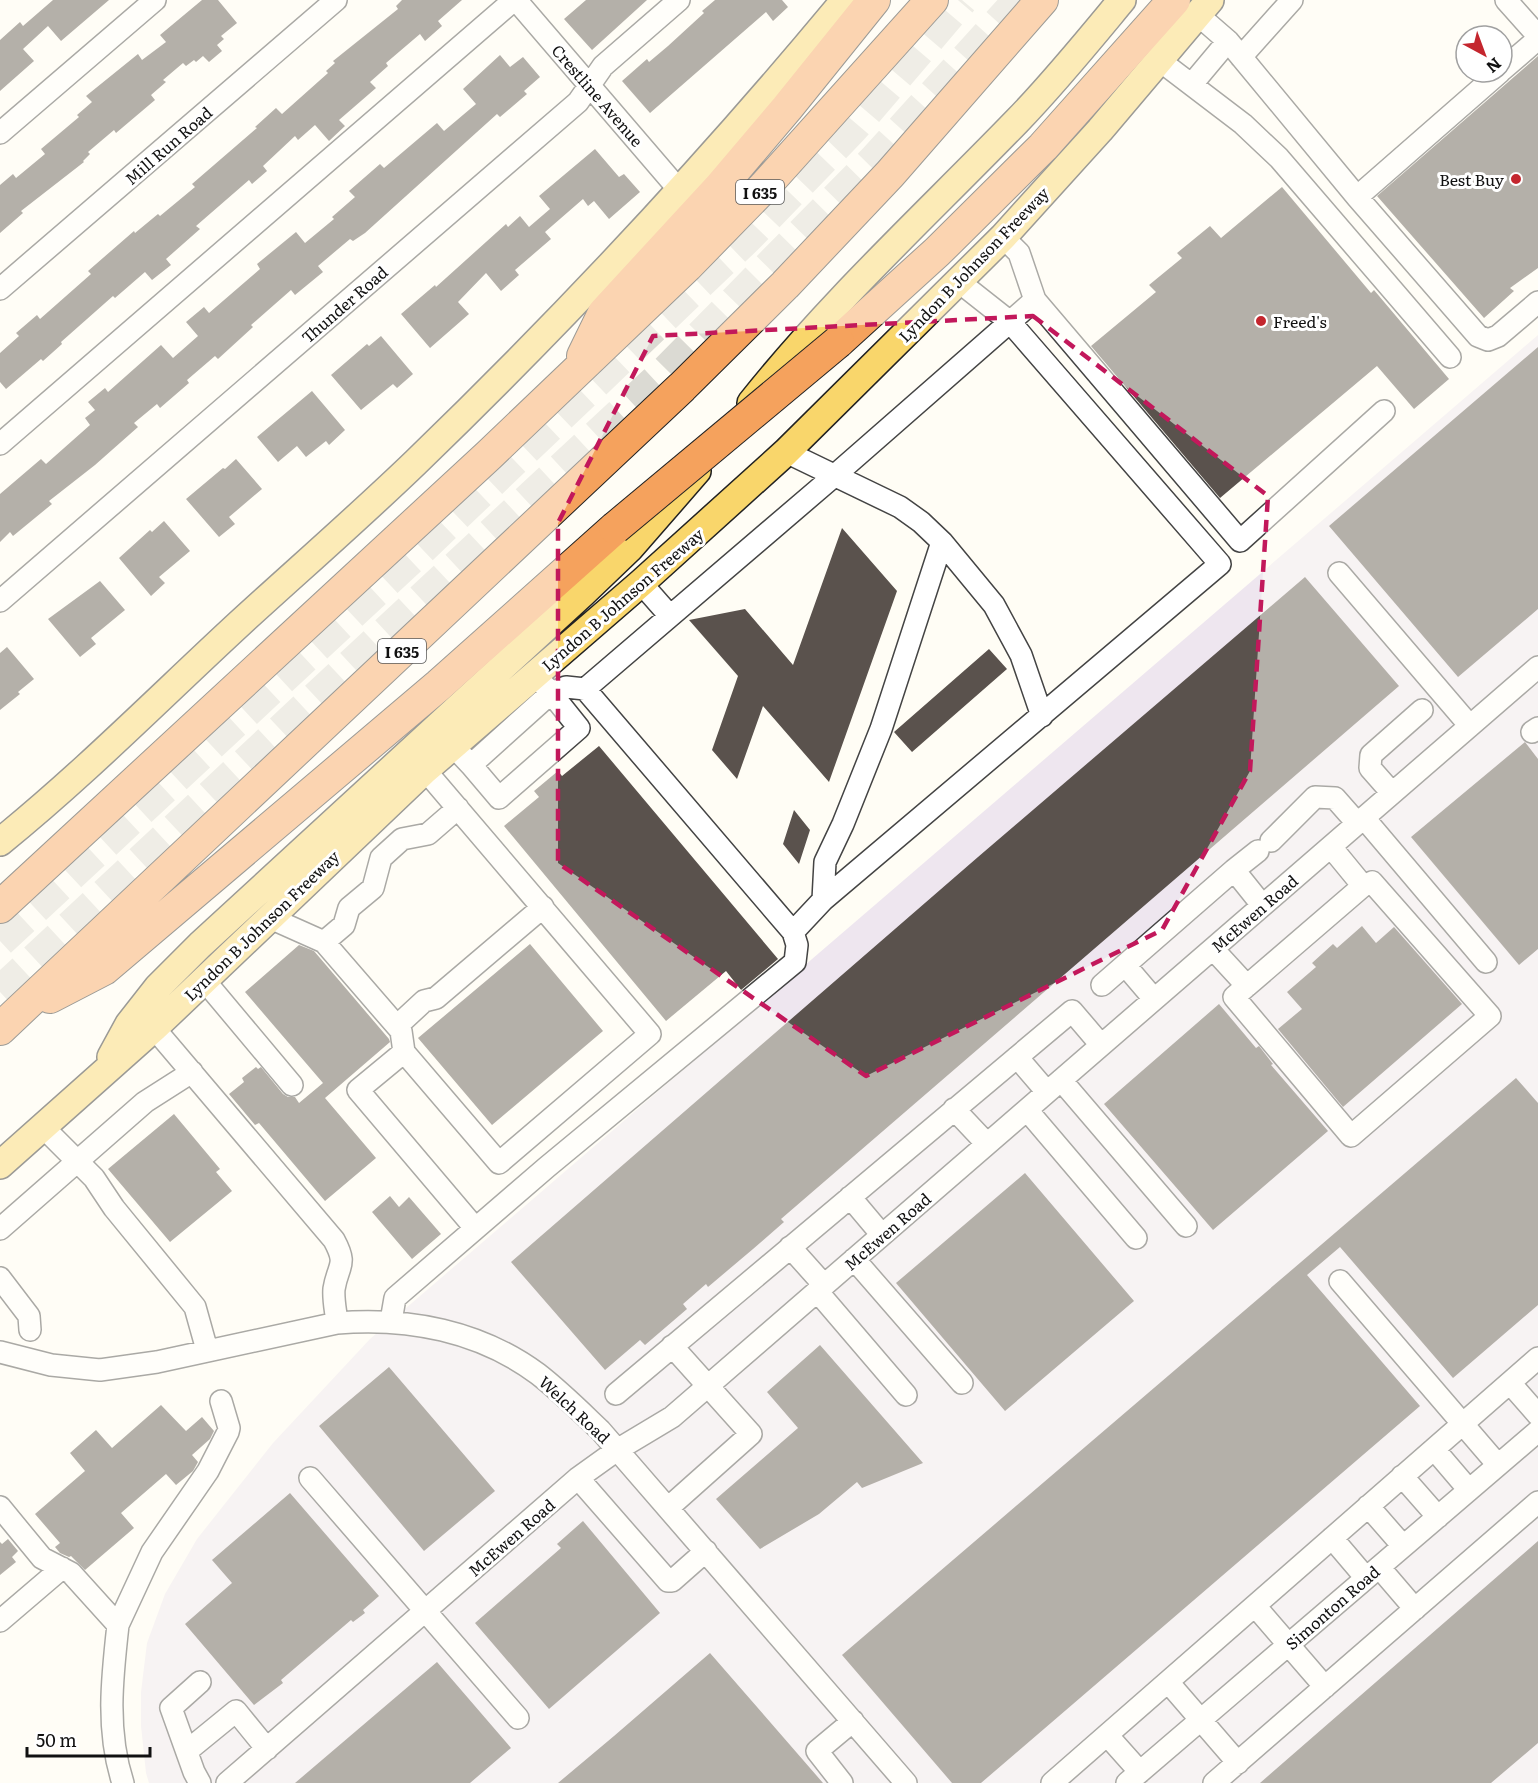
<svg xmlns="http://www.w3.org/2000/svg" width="1538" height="1783" font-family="Literata,serif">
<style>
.industrial{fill:#eee6ef}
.building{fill:#5a524d}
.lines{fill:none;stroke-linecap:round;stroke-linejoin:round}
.highway-tunnel{stroke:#dbdad3;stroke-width:32;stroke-dasharray:32 16;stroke-linecap:butt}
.minor-casing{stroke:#444;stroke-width:24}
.major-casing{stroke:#222;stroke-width:30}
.highway-casing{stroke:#222;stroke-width:34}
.minor{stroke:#fff;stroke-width:21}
.major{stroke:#f9d66b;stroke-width:27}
.highway{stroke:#f5a25d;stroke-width:32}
.highway-bridge-casing{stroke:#222;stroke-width:34;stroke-linecap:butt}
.highway-bridge{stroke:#f5a25d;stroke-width:32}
.marked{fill:none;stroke:#c2185b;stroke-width:4.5;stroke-dasharray:12 8;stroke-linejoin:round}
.poi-dot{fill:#c4262e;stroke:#fff;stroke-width:2}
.labels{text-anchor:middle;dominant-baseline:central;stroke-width:6;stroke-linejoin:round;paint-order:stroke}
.shield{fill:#fff;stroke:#585858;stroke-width:1.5}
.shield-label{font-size:15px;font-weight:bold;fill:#111}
.street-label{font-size:16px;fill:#111;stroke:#fff}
.poi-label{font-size:16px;fill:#111;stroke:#fff;text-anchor:end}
</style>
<rect width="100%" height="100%" fill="#fffdf5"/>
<path class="industrial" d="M1538,335V1783H149L146,1773L141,1726V1692L147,1643L165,1594L197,1539L273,1443L370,1339Z"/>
<path class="building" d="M53,0H109L61,41L48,26L23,49L34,61L0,91V40L20,22L23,26Z
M202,0H218L237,23L221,36L224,39L217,45L222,51L209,62L203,56L196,62L194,60L186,66L183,63L163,80L166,82L151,95L155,100L116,133L114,130L88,152L90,154L83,161L84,162L21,211L23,213L0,233V185L13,174L16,178L45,154L41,149L79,117L77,115L92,102L86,96L138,54L142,60L166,42L160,35Z
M402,0H462L438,21L442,26L425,41L420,34L386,63L388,66L370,82L376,88L339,120L345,126L329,141L315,125L298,140L295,136L263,166L267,171L252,184L249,180L196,226L200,229L166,259L171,265L152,280L145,272L115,298L113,296L61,342L62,344L43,361L41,359L6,389L0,382V353L19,336L16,333L37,315L40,319L91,274L88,271L134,231L135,233L158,214L160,216L195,187L192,184L257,128L255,127L276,108L282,114L328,73L326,71L335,63L333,61L398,9L396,6Z
M586,0H647L592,50L564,19Z
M715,0H782L788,7L773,21L766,12L650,113L622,81L647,59L649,62L668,46L704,13L702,11Z
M500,55L510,67L523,57L540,77L524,91L527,94L500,117L497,114L365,233L353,241L350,239L318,266L323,272L295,295L291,290L251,325L253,327L218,359L215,356L187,380L189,383L160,408L157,404L134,423L138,427L95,465L49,501L52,504L13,536L10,532L0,542V494L41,459L46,464L90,425L85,418L95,410L88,402L105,388L108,392L161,345L173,358L198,336L186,322L204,307L209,313L260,269L257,264L296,232L305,243L334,219L332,217L355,197L349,191L380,164L384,168L437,123L444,131L476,104L463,89Z
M1538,56V268L1510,288L1514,291L1484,318L1377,196Z
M595,149L619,177L624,174L640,192L609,219L594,201L588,206L583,199L545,232L551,239L515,270L519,275L501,291L486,273L458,302L469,314L430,348L401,314L435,285L436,287L506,224L508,227L520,216L529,227L550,209L539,196Z
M1282,187L1371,293L1374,290L1449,379L1414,409L1377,366L1220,498L1091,346L1156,292L1149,285L1182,258L1177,253L1210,226L1221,238Z
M381,336L413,374L397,388L393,384L361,410L331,375L367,344L369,346Z
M1538,347V609L1458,677L1329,526Z
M312,391L345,430L329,445L326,441L306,457L297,446L278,462L257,437Z
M236,459L262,489L229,517L235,524L219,537L186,499L223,468L225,469Z
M164,521L190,551L159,577L165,583L151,596L119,558L150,530L152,532Z
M842,528L897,591L829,782L763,706L737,779L712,750L738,676L689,620L745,609L793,665Z
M1305,577L1399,686L781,1219L784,1222L753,1249L708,1287L706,1284L683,1304L687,1309L645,1345L640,1340L605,1370L511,1262L978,857Z
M100,581L125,610L91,638L96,644L80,657L48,619Z
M7,647L34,679L18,692L20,694L0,710V653Z
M989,649L1007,669L912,752L894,732Z
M1525,742L1538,759V949L1519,965L1411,837Z
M599,746L778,959L741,990L726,971L666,1021L504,826L539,797L534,791L558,771L562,776Z
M794,810L810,830L799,864L783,844Z
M1362,926L1376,943L1394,927L1462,1004L1343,1107L1278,1029L1302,1009L1287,992L1316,967L1312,963L1333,944L1337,948Z
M530,944L603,1031L492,1125L418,1038Z
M299,945L314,951L389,1039L390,1042L325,1098L376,1158L325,1201L259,1123L255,1125L229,1094L244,1082L242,1078L256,1067L258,1069L261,1067L283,1094L288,1097H295L299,1103L323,1083L245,992Z
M1219,1004L1256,1048L1259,1046L1273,1064L1271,1065L1328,1131L1213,1230L1104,1104Z
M1516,1078L1538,1103V1305L1453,1378L1340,1247L1307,1275L1420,1406L981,1783H952L842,1655Z
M174,1114L220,1169L216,1172L232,1191L170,1242L108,1169Z
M1025,1173L1134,1301L1005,1411L896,1283Z
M390,1196L399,1207L409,1197L441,1234L412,1259L372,1212Z
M820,1345L923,1463L862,1488L857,1482L819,1514L760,1549L716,1499L798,1428L767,1392Z
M389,1367L495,1491L424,1551L319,1426Z
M161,1405L186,1431L202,1417L214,1431L210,1439L192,1455L198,1462L193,1471L176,1485L166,1474L121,1513L134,1528L85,1570L71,1556L69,1557L60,1553L55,1547L60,1543L35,1514L85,1471L70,1453L96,1430L112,1448Z
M290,1493L379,1596L363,1610L365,1613L353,1622L351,1620L281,1680L283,1683L254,1705L185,1624L232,1583L212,1560Z
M583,1521L660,1613L549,1709L475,1623L561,1548L557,1544Z
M8,1539L18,1551L12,1557L16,1562L0,1575V1542L2,1544Z
M1538,1541V1743L1491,1783H1260Z
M710,1653L823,1783H558L614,1736Z
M437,1662L511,1748L470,1783H295Z"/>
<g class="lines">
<path class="highway-tunnel" d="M0,941L415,555L747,238L853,128L962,0
M0,992L665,372L875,159L1019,0"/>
<defs>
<path id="minor" d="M516,0L680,191
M1506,0L1538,36
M1198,15L1228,41L1357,197L1478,336L1488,340L1498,336L1538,302
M1241,57L1292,0
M1159,60L1243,124L1279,158L1450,357
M1502,70L1538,39
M1192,84L1228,41
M0,133L155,0
M1357,197L1500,72
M1003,237L1019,253L1035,300L1240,541L1384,411
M0,289L336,0
M0,444L514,0
M786,452L900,507L921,522L942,542L994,605L1021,655L1042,716
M1339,573L1470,726
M641,583L670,616
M0,601L578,102L603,66L679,0
M535,675L551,693L566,687L585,689L834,476L1035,300
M585,689L793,932
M1532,732L1538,728
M453,746L471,765L551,693L579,728L499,798L471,765
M1392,793L1370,768L1371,755L1422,710
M1364,818L1486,962
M1271,841L1315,797L1335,798L1357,823
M1331,847L1363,886L1372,882L1490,1016L1351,1136L1234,997L1363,886
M1234,870L1258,851
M823,900L825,862L843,824L881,729L942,542
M268,917L324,942L401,1031L404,1052L358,1090L475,1228
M324,942L344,925L349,908L373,888L381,858L402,839L428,834L458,808
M1213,949L1247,986
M1125,965L1154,999
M204,980L292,1085
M1102,985L1234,870L1262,905
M397,1026L424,1001L436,998L543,907
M154,1028L334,1240C348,1266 338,1264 334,1289C333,1300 336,1312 337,1323
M404,1052L499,1163L650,1034L425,770
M1017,1057L1047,1092
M1061,1080L1186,1226
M954,1109L987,1144
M1027,1110L1136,1238
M43,1127L94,1178L114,1208L195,1307L207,1350
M850,1197L882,1235
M0,1229L145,1102L192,1072
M790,1247L824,1285
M854,1259L962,1383
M0,1278L29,1316L30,1330
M1340,1281L1498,1465
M817,1291L906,1395
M391,1321L395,1298L547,1167L795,962L797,945L793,932L823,900L1220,564L1010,322L958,281
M0,1352L51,1365L100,1370L157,1362L337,1323C408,1317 480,1331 538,1374C560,1391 580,1411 600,1430L906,1783
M1510,1383L1538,1415
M616,1394L1072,1011L1101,1045
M1434,1449L1469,1490
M1402,1476L1438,1517
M310,1478L518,1718
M578,1478L668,1581H672L706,1551
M1368,1506L1403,1546
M0,1507L42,1558L71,1573L118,1625C112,1678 106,1731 123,1783
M668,1508L751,1434L672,1346
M1332,1538L1366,1578
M1379,1567L1415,1609
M1255,1606L1325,1687
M0,1621L62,1568
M118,1625L152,1552L208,1471L228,1432L229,1428L221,1401
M200,1682L171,1708L194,1772L200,1783
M1168,1682L1238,1763
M1107,1735L1140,1772
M187,1751L236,1711L267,1749
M227,1783L578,1478L617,1450L672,1417L1538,667
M842,1783L817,1751L853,1721
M1052,1783L1538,1358
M1127,1783L1538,1431
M1214,1783L1538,1502"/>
<path id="major" d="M751,403C831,302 927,214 1017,121C1054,83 1088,41 1122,0
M0,842C84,774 160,697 239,624C298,570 359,517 416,462C568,315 710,163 845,0
M111,1057L129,1024L158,987L200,945L583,593L630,548L697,471
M0,1165L154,1028L425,770L641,583L786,452L1003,237L1100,130L1210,0"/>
<path id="highway" d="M838,342L937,252L1043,147L1174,0
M583,356L604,313L720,187L787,108L874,0
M0,907L489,455L687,266L764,187L932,0
M50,997L104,969L439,685L615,528
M0,1029L682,387L785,285L890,174L1042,0"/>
</defs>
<use href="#minor" class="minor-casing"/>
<use href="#major" class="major-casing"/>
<use href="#highway" class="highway-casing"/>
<use href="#minor" class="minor"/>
<use href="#major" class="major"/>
<use href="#highway" class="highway"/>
<defs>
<path id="highway-bridge" d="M615,528L838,342"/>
</defs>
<use href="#highway-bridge" class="highway-bridge-casing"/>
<use href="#highway-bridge" class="highway-bridge"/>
</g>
<path d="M0 0H1538V1783H0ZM1033,316L1268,496L1250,771L1162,930L866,1076L558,863V523L653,336Z" fill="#fffdf5" fill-opacity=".55" fill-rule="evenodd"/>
<path class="marked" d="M1033,316L1268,496L1250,771L1162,930L866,1076L558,863V523L653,336Z"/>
<g class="poi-dot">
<circle cx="1516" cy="179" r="6"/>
<circle cx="1261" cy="321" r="6"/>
</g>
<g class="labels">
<g class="shield">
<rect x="736" y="180" width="48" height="24" rx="4.5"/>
<rect x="378" y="639" width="48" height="24" rx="4.5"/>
</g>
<g class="shield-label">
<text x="760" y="192">I 635</text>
<text x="402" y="651">I 635</text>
</g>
<g class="street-label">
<text transform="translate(598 95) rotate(49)">Crestline Avenue</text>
<text transform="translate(168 145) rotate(-41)">Mill Run Road</text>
<text transform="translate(973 264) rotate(-46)">Lyndon B Johnson Freeway</text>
<text transform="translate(344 304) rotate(-41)">Thunder Road</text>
<text transform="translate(622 599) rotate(-41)">Lyndon B Johnson Freeway</text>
<text transform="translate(1254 913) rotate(-41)">McEwen Road</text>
<text transform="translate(261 925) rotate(-44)">Lyndon B Johnson Freeway</text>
<text transform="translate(887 1231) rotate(-41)">McEwen Road</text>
<text transform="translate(575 1409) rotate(43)">Welch Road</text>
<text transform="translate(511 1537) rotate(-41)">McEwen Road</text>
<text transform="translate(1332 1607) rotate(-41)">Simonton Road</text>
</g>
<g class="poi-label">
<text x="1504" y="179">Best Buy</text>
<text x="1273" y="321" text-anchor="start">Freed's</text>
</g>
</g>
<g transform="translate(1484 54) rotate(139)"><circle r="28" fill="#ffffff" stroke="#a0a0a0" stroke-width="1.5"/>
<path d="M0-4.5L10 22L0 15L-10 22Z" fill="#c4262e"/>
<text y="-9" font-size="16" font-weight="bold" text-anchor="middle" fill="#111111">N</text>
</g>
<path d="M27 1747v9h123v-9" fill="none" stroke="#111111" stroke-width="3"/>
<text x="36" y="1747" font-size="18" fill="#111111" stroke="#ffffff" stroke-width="4.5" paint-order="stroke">50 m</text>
</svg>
